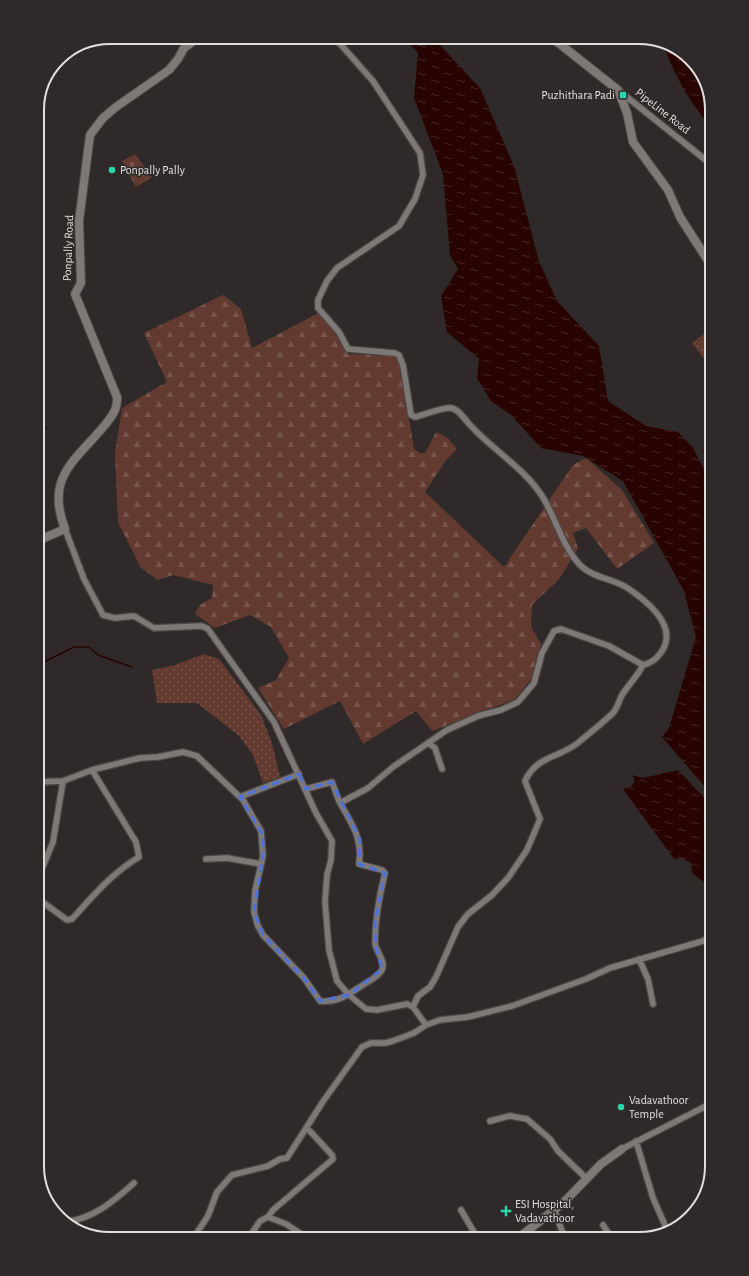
<svg xmlns="http://www.w3.org/2000/svg" width="749" height="1276" font-family="'Alegreya Sans',sans-serif">
<style>
.green{fill:url(#green-dots)}
.forest{fill:url(#forest-firs)}
.cemetery{fill:url(#cemetery-stones)}
.water{fill:url(#water-ripples)}
.lines{fill:none;stroke-linecap:round;stroke-linejoin:round}
.stream{stroke:#280400;stroke-width:1.5}
.minor-casing{stroke:#4c4846;stroke-width:8}
.secondary-casing{stroke:#4c4846;stroke-width:10}
.minor{stroke:#7e7876;stroke-width:5.5}
.secondary{stroke:#7e7876;stroke-width:8}
.marked{fill:none;stroke:#4e72d9;stroke-width:3;stroke-dasharray:8 5;stroke-linejoin:round}
.poi-dot{fill:#2ad5ac;stroke:#2f2a29;stroke-width:1.5}
.labels{text-anchor:middle;dominant-baseline:central;stroke-width:3;stroke-linejoin:round;paint-order:stroke}
.poi-label{font-size:12px;fill:#e2dedd;stroke:#2f2a29;text-anchor:start}
.street-label{font-size:12px;fill:#e2dedd;stroke:#2f2a29}
.rim{fill:none;stroke:#e2dedd;stroke-width:2}
</style>
<defs>
<pattern id="green-dots" width="8" height="8" patternUnits="userSpaceOnUse"><rect width="8" height="8" fill="#623a2f"/><path d="M2 2h.1M6 6h.1" fill="none" stroke="#78564d" stroke-width="1.8" stroke-linecap="round"/></pattern>
<pattern id="forest-firs" width="22" height="20" patternUnits="userSpaceOnUse"><rect width="22" height="20" fill="#623a2f"/><path d="M5 1l3.5 6h-7zM16 11l3.5 6h-7z" fill="#78564d"/></pattern>
<pattern id="cemetery-stones" width="16" height="16" patternUnits="userSpaceOnUse"><rect width="16" height="16" fill="#623a2f"/><path d="M2 7V4a2 2 0 0 1 4 0v3zM10 15v-3a2 2 0 0 1 4 0v3z" fill="#78564d"/></pattern>
<pattern id="water-ripples" width="26" height="14" patternUnits="userSpaceOnUse"><rect width="26" height="14" fill="#280400"/><path d="M2 4q2-2 4 0t4 0M15 11q2-2 4 0t4 0" fill="none" stroke="#472825"/></pattern>
</defs>
<rect width="100%" height="100%" fill="#2f2a29"/>
<path class="green" d="M712,328V369L692,343Z
M204,654L219,659L261,715L272,743L280,777L263,783L253,755L239,736L197,703H157L152,670L175,665Z"/>
<path class="forest" d="M223,295L241,309L252,348L324,310L348,354L399,356L414,449L420,453H425L436,432L448,438L457,449L446,460L425,492L504,567L573,465L586,458L622,490L654,543L617,569L586,528L573,533L578,548L560,578L532,605L531,627L541,644L532,678L515,699L432,731L416,711L363,744L340,701L284,729L258,688L276,680L289,658L271,627L250,615L215,628L195,614L200,605L212,598L213,585L173,575L158,580L141,568L118,522L115,453L122,408L167,382L144,333Z"/>
<path class="cemetery" d="M135,154L152,177L136,187L122,161Z"/>
<path class="water" d="M394,37H437L439,44L480,88L514,166L539,261L557,301L599,346L608,401L646,426L678,432L693,448L712,484V795L662,737L669,728L696,637L684,591L623,481L583,456L541,448L511,415L491,401L477,378L479,359L447,332L441,296L458,269L450,256L443,174L414,98L418,53L405,39L397,41Z
M663,44L680,49L705,78L712,110V128C690,104 674,74 663,44Z
M678,770L712,806V888L692,873L691,863L682,858L674,859L623,789L631,787L635,781L632,775L643,778Z"/>
<g class="lines">
<path class="stream" d="M37,432L46,428
M37,655L46,661L74,647H89L98,655L132,667"/>
<defs>
<path id="minor" d="M334,37L373,81L420,153L423,175L415,199L399,226L337,268L327,281L318,300V308L339,332L348,349L394,353L399,355L403,365L411,415L415,417C424,415 442,407 451,408C459,409 465,420 471,426C493,450 524,468 542,496C556,518 562,546 580,565C594,579 614,578 629,589C648,602 678,626 662,651C657,659 652,663 643,665L609,646L561,629L554,631L542,653L534,683L518,702L501,710L478,716L447,730L393,767L368,788L340,803
M618,90L712,165
M65,529L84,579L103,615L115,618L134,616L154,628L202,626L208,629L274,722L316,813L332,841L331,860L327,875L325,902L329,950L337,981L349,995L366,1009L377,1010L407,1004L413,1007L426,1025
M428,743L435,748L442,769
M37,782L63,781L92,770L140,758L158,757L183,752L197,756L243,800L261,831L263,856L255,891L254,912L258,926L263,935L304,978L320,1001C339,1003 348,994 363,985C369,981 378,977 382,970C386,961 376,952 375,943C375,919 379,897 385,873L382,870L359,864C363,839 352,824 340,803C337,797 335,789 332,782L306,789
M240,797L299,774
M206,859L227,858L261,864
M37,881L53,842L63,781
M37,898L67,920L72,919C93,896 112,873 139,857L136,842L92,770
M639,959L648,979L653,1004
M413,1007L418,996L430,987L436,977L458,927L468,914L492,895L508,878L527,850L540,819L525,781C537,755 560,758 579,742C590,733 602,723 612,714C618,708 618,702 622,695C629,684 637,677 643,665
M490,1121L510,1116L527,1119L550,1139L558,1151L587,1179
M636,1141L653,1198L668,1232
M622,1149L712,1103
M554,1209L565,1239
M461,1210L478,1239
M268,1217L273,1210L333,1159L332,1155L307,1128
M65,1222C93,1219 114,1201 134,1183
M603,1225L612,1239
M190,1239L194,1237L208,1216L217,1192L232,1175L268,1166L280,1159L287,1158L324,1100L362,1047L371,1043H385L393,1041L414,1033L426,1025L440,1020L468,1017L512,1006L586,979L610,968L703,941L712,936
M248,1239L260,1221L268,1217L286,1224L309,1239"/>
<path id="secondary" d="M551,37L618,90L627,113L633,142L668,190L680,217L712,267
M37,541L65,529C45,477 75,461 105,425C112,416 118,409 117,397L75,294L81,283L79,221L90,135L103,118L116,107L169,70L178,59L184,48L199,37
M517,1239L563,1203L601,1164L622,1149"/>
</defs>
<use href="#minor" class="minor-casing"/>
<use href="#secondary" class="secondary-casing"/>
<use href="#minor" class="minor"/>
<use href="#secondary" class="secondary"/>
</g>
<path class="marked" d="M299,774L306,789L332,782L360,840L359,864L385,873L375,923L376,948L382,969L349,995L320,1001L304,978L263,935L254,912L263,856V835L240,797Z"/>
<g class="poi-dot">
<rect x="619" y="91" width="8" height="8" rx="2"/>
<circle cx="112" cy="170" r="4"/>
<circle cx="621" cy="1107" r="4"/>
<path d="M504 1205h4v4h4v4h-4v4h-4v-4h-4v-4h4z"/>
</g>
<g class="labels">
<g class="poi-label">
<text x="615" y="95" text-anchor="end">Puzhithara Padi</text>
<text x="120" y="170">Ponpally Pally</text>
<text x="629" y="1100">Vadavathoor<tspan x="629" dy="14">Temple</tspan></text>
<text x="515" y="1204">ESI Hospital,<tspan x="515" dy="14">Vadavathoor</tspan></text>
</g>
<g class="street-label">
<text transform="translate(663 111) rotate(38)">PipeLine Road</text>
<text transform="translate(68 248) rotate(-88)">Ponpally Road</text>
</g>
</g>
<path d="M0 0H749V1276H0ZM110 44H639A66 66 0 0 1 705 110V1166A66 66 0 0 1 639 1232H110A66 66 0 0 1 44 1166V110A66 66 0 0 1 110 44Z" fill="#2f2a29" fill-rule="evenodd"/>
<path class="rim" d="M110 44H639A66 66 0 0 1 705 110V1166A66 66 0 0 1 639 1232H110A66 66 0 0 1 44 1166V110A66 66 0 0 1 110 44Z"/>
</svg>
